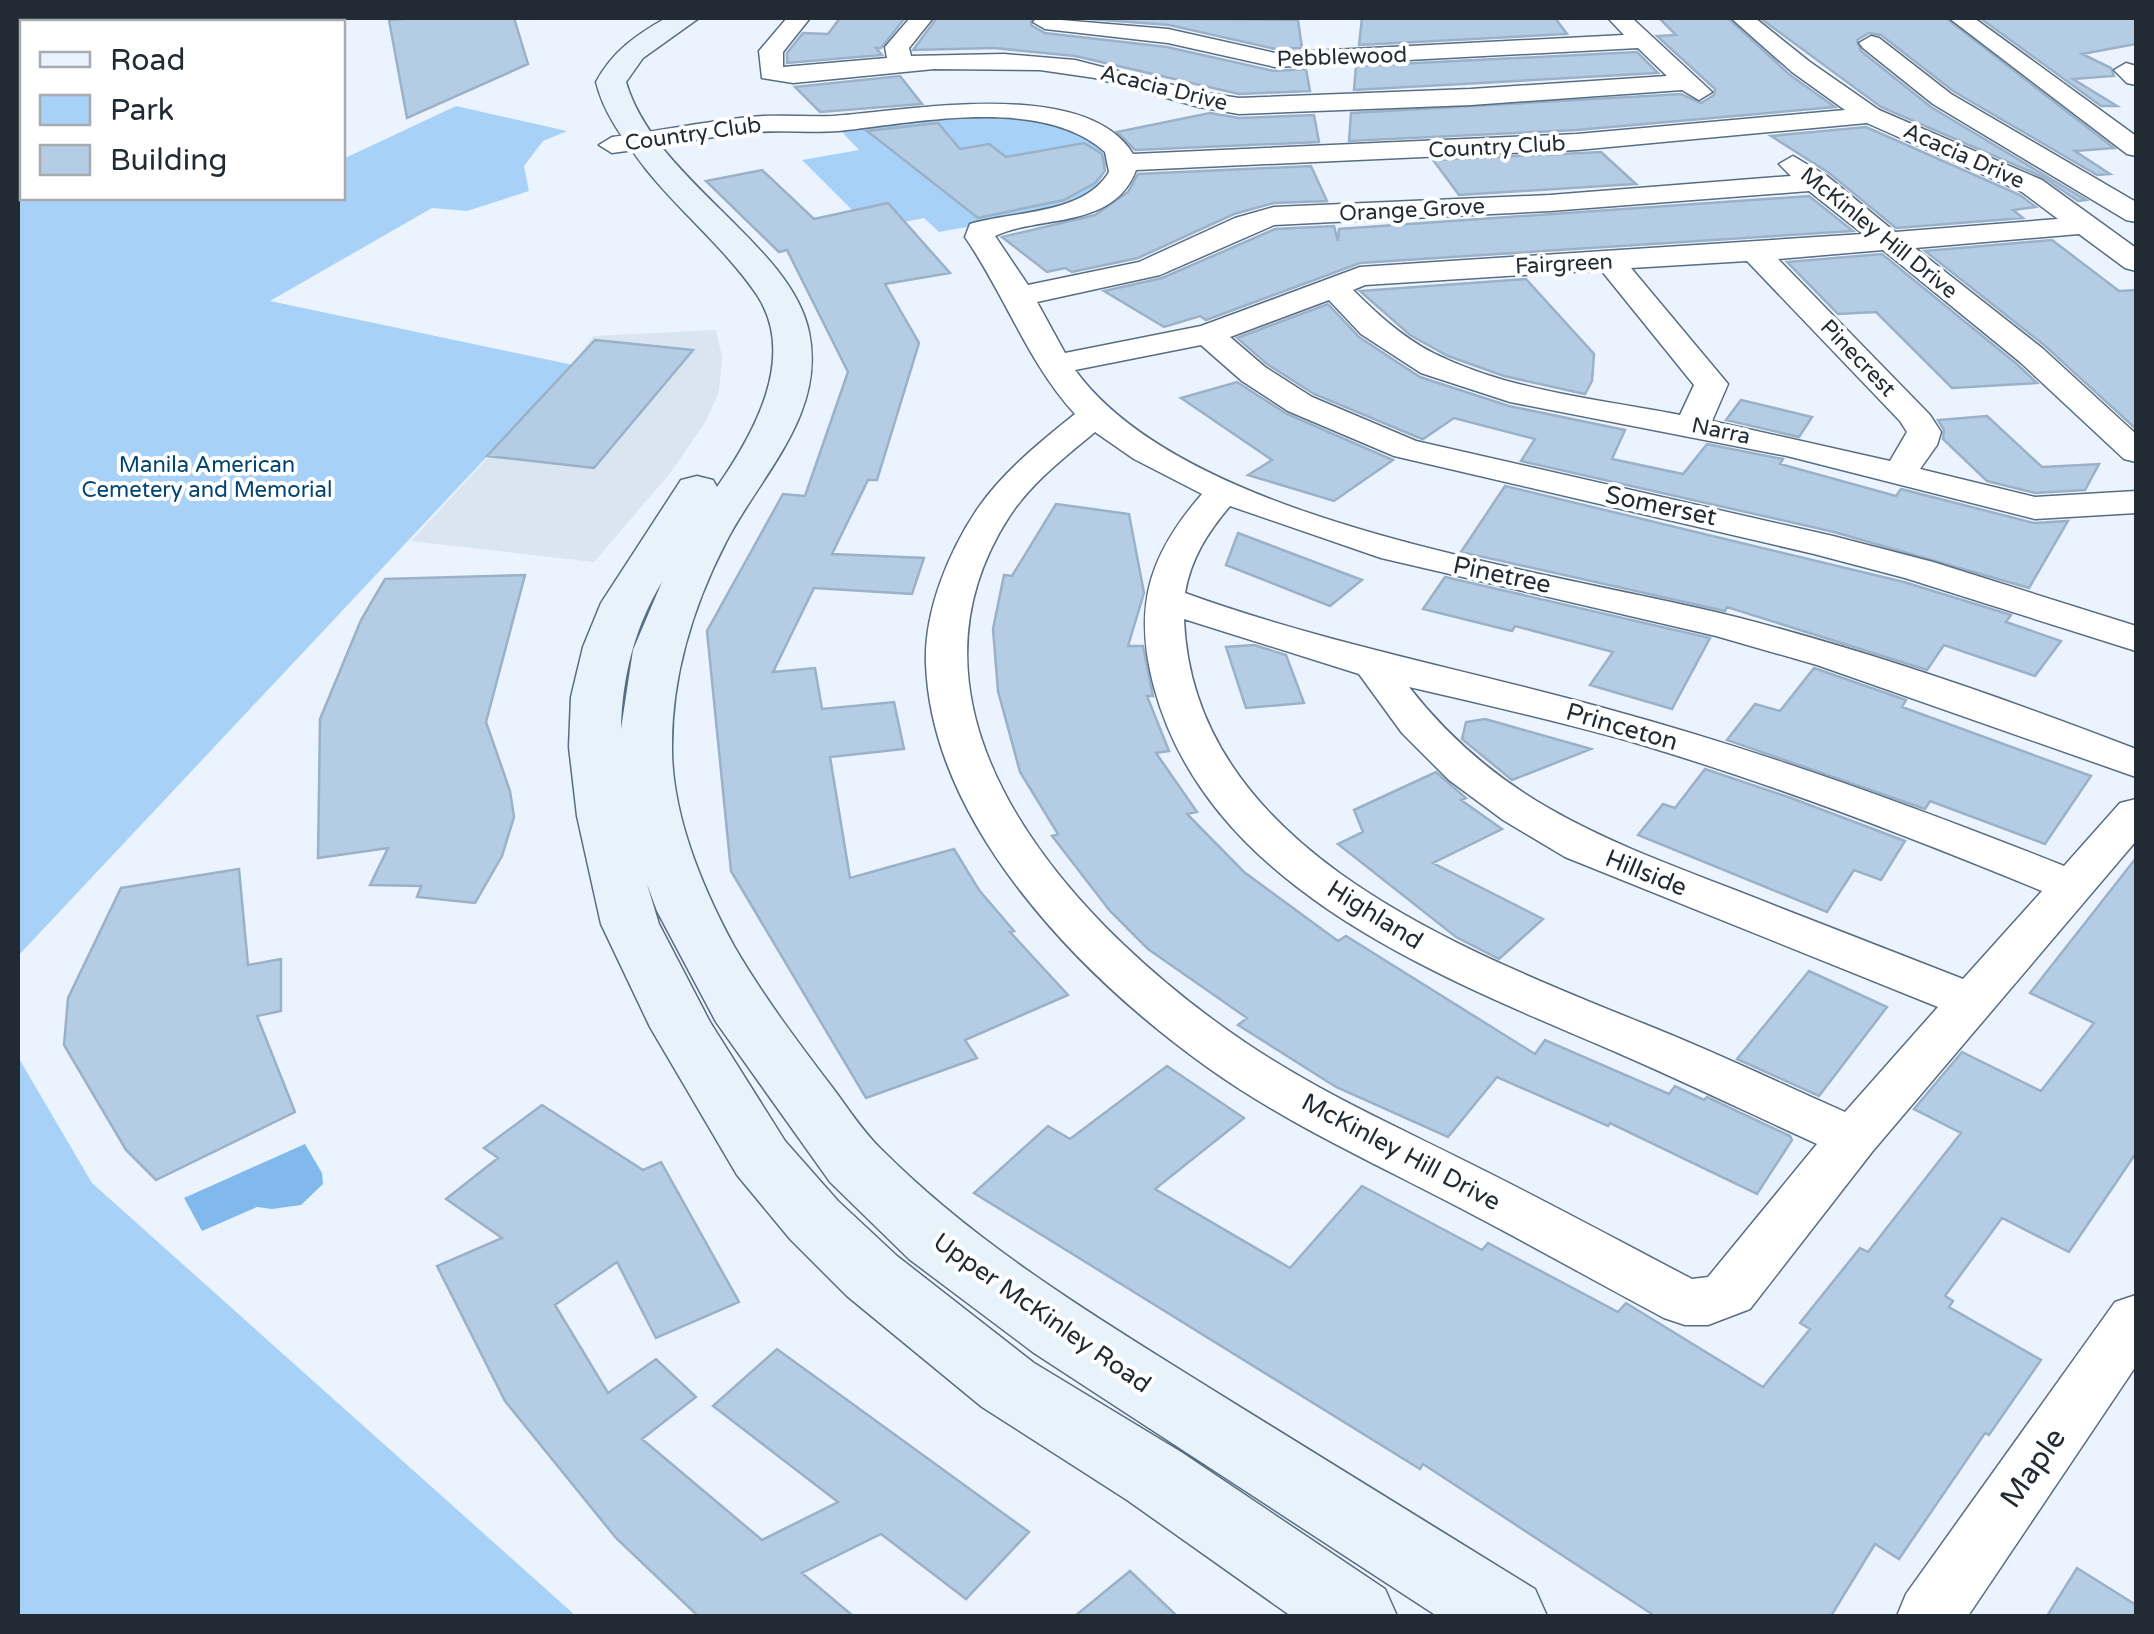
<svg xmlns="http://www.w3.org/2000/svg" width="2154" height="1634" font-family="'Varela Round',sans-serif">
<style>
.built{fill:#d9e5f1}
.green{fill:#a8d1f8}
.water{fill:#81b9ed}
.building{fill:#b5cde4;stroke:#9ab1c8;stroke-width:2.5}
.lines{fill:none;stroke-linecap:round;stroke-linejoin:round}
.minor-casing{stroke:#586d82;stroke-width:3}
.secondary-casing{stroke:#586d82;stroke-width:3}
.minor{fill:#fff;fill-rule:evenodd}
.secondary{fill:#e8f2fb;fill-rule:evenodd}
.labels{text-anchor:middle;dominant-baseline:central;stroke-width:8;stroke-linejoin:round;paint-order:stroke}
.far-street-label{font-size:22px;fill:#222b34;stroke:#fff}
.far-park-label{font-size:22px;fill:#014473;stroke:#fff}
.street-label{font-size:25px;fill:#222b34;stroke:#fff}
.near-street-label{font-size:30px;fill:#222b34;stroke:#fff}
</style>
<rect width="100%" height="100%" fill="#ebf4fe"/>
<path class="built" d="M716,330L722,357L719,392L706,421L671,472L594,562L411,541L573,365L593,336Z"/>
<path class="green" d="M456,106L567,131L543,141L524,166L529,191L467,211L432,208L270,301L573,365L18,956V108L22,110V198H342L343,159Z
M946,116C978,117 1103,116 1106,162C1107,178 1094,189 1081,197C1041,220 984,223 939,232L924,218L871,229L802,160L859,150L840,130Z
M18,1057L92,1183L576,1616H18Z"/>
<path class="water" d="M305,1144L322,1173L323,1184L301,1205L272,1209L257,1207L202,1231L184,1198Z"/>
<path class="building" d="M417,18H514L528,64L407,118L389,20Z
M840,18H905L881,48H876L882,55L787,63V53L803,33L828,34Z
M937,18H1032L1031,25L1045,33L1167,47L1274,71L1306,69L1310,91L1239,94L1075,56L994,48L913,50Z
M1076,18L1298,20L1302,48L1275,49L1169,25Z
M1362,18H1555L1567,34L1359,45Z
M1659,18H1728L1790,75L1835,107L1577,130L1349,141L1351,113L1681,94L1701,103L1714,95L1715,89L1657,36L1676,35Z
M1760,18H1946L2114,148L2075,151L2110,174L2097,175L1953,91L1881,35L1869,33L1857,40L1861,51L1931,107L2086,200L2078,201L2043,177L1881,107Z
M1980,18H2136V44L2082,54L2111,68L2114,76L2073,79L2117,106H2101Z
M1637,52L1658,73L1354,90L1356,66Z
M900,76L922,104L820,112L795,87Z
M1210,113L1239,118L1314,115L1319,142L1135,150L1117,132Z
M938,123L960,149L989,144L1006,157L1084,143L1102,154L1105,171L1095,183L1064,200L978,218L867,131Z
M1866,127L2020,195L2036,207L2013,210L2023,218L1896,228L1829,173L1771,136Z
M1601,152L1636,184L1459,195L1433,160Z
M1311,166L1327,201L1274,203L1234,214L1138,258L1072,272L1065,268L1047,272L1002,237L1095,215L1128,192L1138,174Z
M762,170L814,219L888,203L950,273L885,284L919,343L877,480H868L832,554L924,558L912,594L814,588L773,672L815,668L822,709L894,702L904,749L830,757L850,878L954,849L979,890L1014,931L1010,932L1068,995L965,1040L977,1058L866,1098L731,871L707,631L783,494L805,496L848,372L787,250L779,252L706,181Z
M1809,196L1853,231L1360,263L1206,320L1200,316L1164,327L1104,291L1162,278L1275,229L1334,226L1338,241L1339,229Z
M2052,240L2119,291L2136,290V429L2044,345L1925,251Z
M1882,254L2018,365L2037,383L1952,388L1876,312L1838,314L1787,262Z
M1526,279L1594,354L1592,381L1585,394L1504,376L1448,356L1410,335L1360,291Z
M1328,304L1359,337L1420,377L1509,406L1625,430L1612,459L1683,474L1707,444L1783,459L1780,464L1896,496L1901,489L2034,523L2068,521L2029,588L1834,532L1521,461L1535,439L1454,418L1423,439L1417,437L1314,394L1267,364L1237,338Z
M595,340L693,350L594,468L487,456Z
M1237,382L1287,414L1393,460L1334,501L1248,475L1272,460L1181,398Z
M1741,400L1812,417L1799,437L1726,420Z
M1987,416L2042,467L2099,464L2085,490L2035,493L1987,481L1943,439L1944,430L1938,420Z
M1505,486L1904,582L2011,615L2006,622L2061,641L2035,676L1944,645L1927,670L1727,607L1725,611L1461,552Z
M1056,504L1129,514L1144,593L1128,646H1143L1153,696H1147L1169,751L1156,753L1197,812L1187,814L1244,872L1338,941L1346,936L1535,1054L1545,1040L1669,1094L1675,1086L1704,1100L1707,1097L1790,1136L1792,1140L1757,1194L1610,1123L1608,1126L1497,1077L1448,1137L1336,1087L1238,1025L1247,1018L1148,949L1110,911L1052,836L1058,834L1020,772L998,691L993,629L1004,575L1012,576Z
M1238,533L1362,580L1330,606L1226,565Z
M525,575L486,722L510,791L514,817L502,856L475,903L417,897L421,886L370,885L388,848L318,858L320,719L361,620L385,579Z
M1445,577L1710,638L1672,709L1590,685L1613,652L1515,626L1512,631L1423,609Z
M1254,645L1286,655L1304,703L1246,708L1226,647Z
M1814,668L1906,700L1902,707L2091,776L2045,844L1930,801L1925,809L1727,740L1755,704L1780,711Z
M1485,719L1591,749L1512,780L1462,739L1466,722Z
M1705,769L1791,798L1905,841L1881,880L1854,870L1827,912L1638,835L1663,804L1675,808Z
M1436,772L1466,798L1461,800L1502,829L1433,863L1543,919L1499,959L1456,937L1338,844L1363,832L1354,810Z
M2136,858V1153L2069,1252L2002,1218L1945,1296L1953,1301L1949,1307L2041,1360L1989,1435L1985,1433L1899,1559L1875,1544L1831,1616H1655L1423,1464L1420,1469L974,1193L1048,1126L1070,1139L1167,1066L1244,1118L1155,1189L1290,1268L1362,1186L1482,1250L1488,1243L1618,1312L1626,1303L1763,1387L1810,1329L1800,1323L1860,1248L1868,1252L1961,1133L1914,1109L1962,1052L2041,1091L2094,1023L2030,993Z
M239,869L248,965L281,959V1011L257,1016L295,1112L156,1180L126,1150L64,1045L68,998L121,888Z
M1809,971L1887,1007L1819,1096L1737,1059Z
M542,1105L643,1170L661,1162L739,1302L656,1338L617,1262L555,1305L608,1393L656,1359L696,1397L642,1439L762,1540L838,1502L713,1406L777,1349L1029,1532L966,1599L881,1534L802,1573L853,1616H698L616,1538L505,1401L437,1266L502,1238L446,1199L498,1158L484,1148Z
M2077,1568L2136,1605V1616H2047Z
M1130,1571L1177,1616H1075Z"/>
<g class="lines">
<defs>
<path id="minor" d="M787,18H810L783,52V67L887,58L885,47L910,18H933L909,48L911,56L1004,54L1075,60L1200,92L1239,98L1471,89L1667,76L1638,48L1275,67L1168,43L1045,29L1033,22L1037,18L1168,29L1275,53L1624,35L1608,18H1632L1712,92L1699,100L1682,90L1471,105L1239,114L1199,107L1095,78L1040,70L934,69L793,83L762,78L759,51Z
M1731,18H1755L1810,62L1879,110L2042,180L2136,248V271L2125,268L2079,234L1915,248L2042,348L2136,434V462L2124,459L2020,362L1883,250L1778,259L1930,415L1941,432L1937,445L1920,469L2035,497L2136,491V513L2035,519L1787,456L1510,402L1421,373L1361,334L1329,300L1230,337L1265,367L1312,397L1416,441L1833,536L1933,562L2136,626V651L1905,578L1814,554L1394,456L1288,411L1242,381L1201,345L1075,370C1190,528 1557,571 1740,618C1875,653 2007,699 2136,749V777L1817,665L1716,636L1381,558L1230,506C1208,532 1191,558 1185,593C1326,644 1468,670 1611,710C1765,752 1916,807 2064,866L2120,803L2136,799V841L1872,1152L1750,1309L1708,1325H1685L1664,1318C1587,1277 1510,1233 1431,1193C1355,1154 1277,1117 1207,1067C1083,978 932,827 926,664C924,611 949,551 978,508C1004,471 1040,442 1075,414C1028,363 1005,295 965,237L970,224C1012,211 1084,215 1109,172L1105,152C1042,95 915,123 839,131C811,133 783,130 755,132C707,136 660,147 612,153L599,145L612,137C658,131 703,122 749,117C777,114 805,117 833,116C909,111 1085,76 1133,154L1577,134L1845,110L1792,72ZM1867,123L2022,192L2058,219L1895,232L1827,176L1793,156L1779,164L1791,176L1550,195L1274,207L1235,218L1139,262L1028,285L995,236C1038,215 1114,230 1136,170L1577,150ZM1809,191L1863,234L1360,267L1201,326L1065,353L1037,302L1160,275L1274,225L1550,211ZM1747,261L1900,421L1907,432L1890,461L1712,421L1728,384L1631,268ZM1601,270L1694,385L1680,415C1603,400 1519,392 1446,359C1410,344 1380,317 1353,290L1365,285ZM1095,432L1134,459L1202,494C1148,556 1133,608 1154,687C1209,891 1444,978 1618,1053C1685,1082 1751,1114 1817,1144L1708,1277L1692,1279C1619,1241 1546,1201 1471,1164C1395,1126 1317,1091 1246,1043C1085,934 877,722 1009,517C1031,483 1065,457 1095,432ZM1184,619L1359,674L1402,733L1449,780L1503,820L1565,857L1938,1007L1845,1112C1777,1082 1711,1050 1642,1023C1463,950 1193,849 1184,619ZM1409,687C1486,705 1563,722 1639,744C1776,785 1910,837 2042,891L1963,979C1887,949 1811,920 1735,890C1603,839 1499,802 1409,687Z
M1949,18H1974L2136,136V156L2127,154Z
M1871,36L1879,38L1951,94L2136,202V222L2126,220L1933,104L1863,48L1859,43Z
M2126,63L2136,66V85L2127,83L2114,70Z
M2136,1295V1366L1968,1616H1897L1906,1594L2115,1302Z"/>
<path id="secondary" d="M666,18H699L643,58L626,82C654,179 791,244 809,332C826,415 761,474 726,542C694,604 672,674 672,745C671,813 702,887 734,946C763,996 797,1041 832,1087C848,1108 863,1132 882,1150C978,1246 1094,1316 1208,1387C1317,1455 1426,1522 1535,1589L1547,1616H1437L1034,1353L909,1259L830,1182L716,1022L657,911L647,884L659,924L710,1022L785,1141L838,1201L897,1256L1034,1363L1181,1452L1385,1589L1397,1616H1291L1127,1500L982,1407L847,1296L790,1239L737,1175L650,1027L601,924L577,816L569,747L571,697L583,647L601,603L681,480L697,476L713,480L717,487C753,435 798,357 757,295C726,249 680,212 645,168C625,141 604,115 596,82C613,51 636,35 666,18ZM662,582L633,650L621,729C622,677 635,626 662,582Z"/>
</defs>
<use href="#minor" class="minor-casing"/>
<use href="#secondary" class="secondary-casing"/>
<use href="#minor" class="minor"/>
<use href="#secondary" class="secondary"/>
</g>
<g class="labels">
<g class="far-street-label">
<text transform="translate(1342 57) rotate(-2)">Pebblewood</text>
<text transform="translate(1164 88) rotate(14)">Acacia Drive</text>
<text transform="translate(693 134) rotate(-8)">Country Club</text>
<text transform="translate(1497 147) rotate(-3)">Country Club</text>
<text transform="translate(1964 156) rotate(24)">Acacia Drive</text>
<text transform="translate(1412 210) rotate(-3)">Orange Grove</text>
<text transform="translate(1879 233) rotate(39)">McKinley Hill Drive</text>
<text transform="translate(1564 264) rotate(-3)">Fairgreen</text>
<text transform="translate(1858 358) rotate(46)">Pinecrest</text>
<text transform="translate(1721 431) rotate(12)">Narra</text>
</g>
<g class="far-park-label">
<text x="207" y="465">Manila American<tspan x="207" dy="25">Cemetery and Memorial</tspan></text>
</g>
<g class="street-label">
<text transform="translate(1661 506) rotate(12)">Somerset</text>
<text transform="translate(1502 575) rotate(12)">Pinetree</text>
<text transform="translate(1622 727) rotate(16)">Princeton</text>
<text transform="translate(1646 873) rotate(22)">Hillside</text>
<text transform="translate(1375 915) rotate(32)">Highland</text>
<text transform="translate(1401 1152) rotate(28)">McKinley Hill Drive</text>
<text transform="translate(1042 1313) rotate(35)">Upper McKinley Road</text>
</g>
<g class="near-street-label">
<text transform="translate(2033 1468) rotate(-55)">Maple</text>
</g>
</g>
<rect width="2154" height="1634" fill="none" stroke="#222b34" stroke-width="40"/>
<rect x="20" y="20" width="325" height="180" fill="#ffffff" stroke="#a7aaae" stroke-width="2.5"/>
<rect x="40" y="52" width="50" height="15" fill="#e8f2fb" stroke="#a7aaae" stroke-width="2.5"/>
<text x="110" y="70" font-size="30" fill="#222b34">Road</text>
<rect x="40" y="95" width="50" height="30" fill="#a8d1f8" stroke="#a7aaae" stroke-width="2.5"/>
<text x="110" y="120" font-size="30" fill="#222b34">Park</text>
<rect x="40" y="145" width="50" height="30" fill="#b5cde4" stroke="#a7aaae" stroke-width="2.5"/>
<text x="110" y="170" font-size="30" fill="#222b34">Building</text>
</svg>
